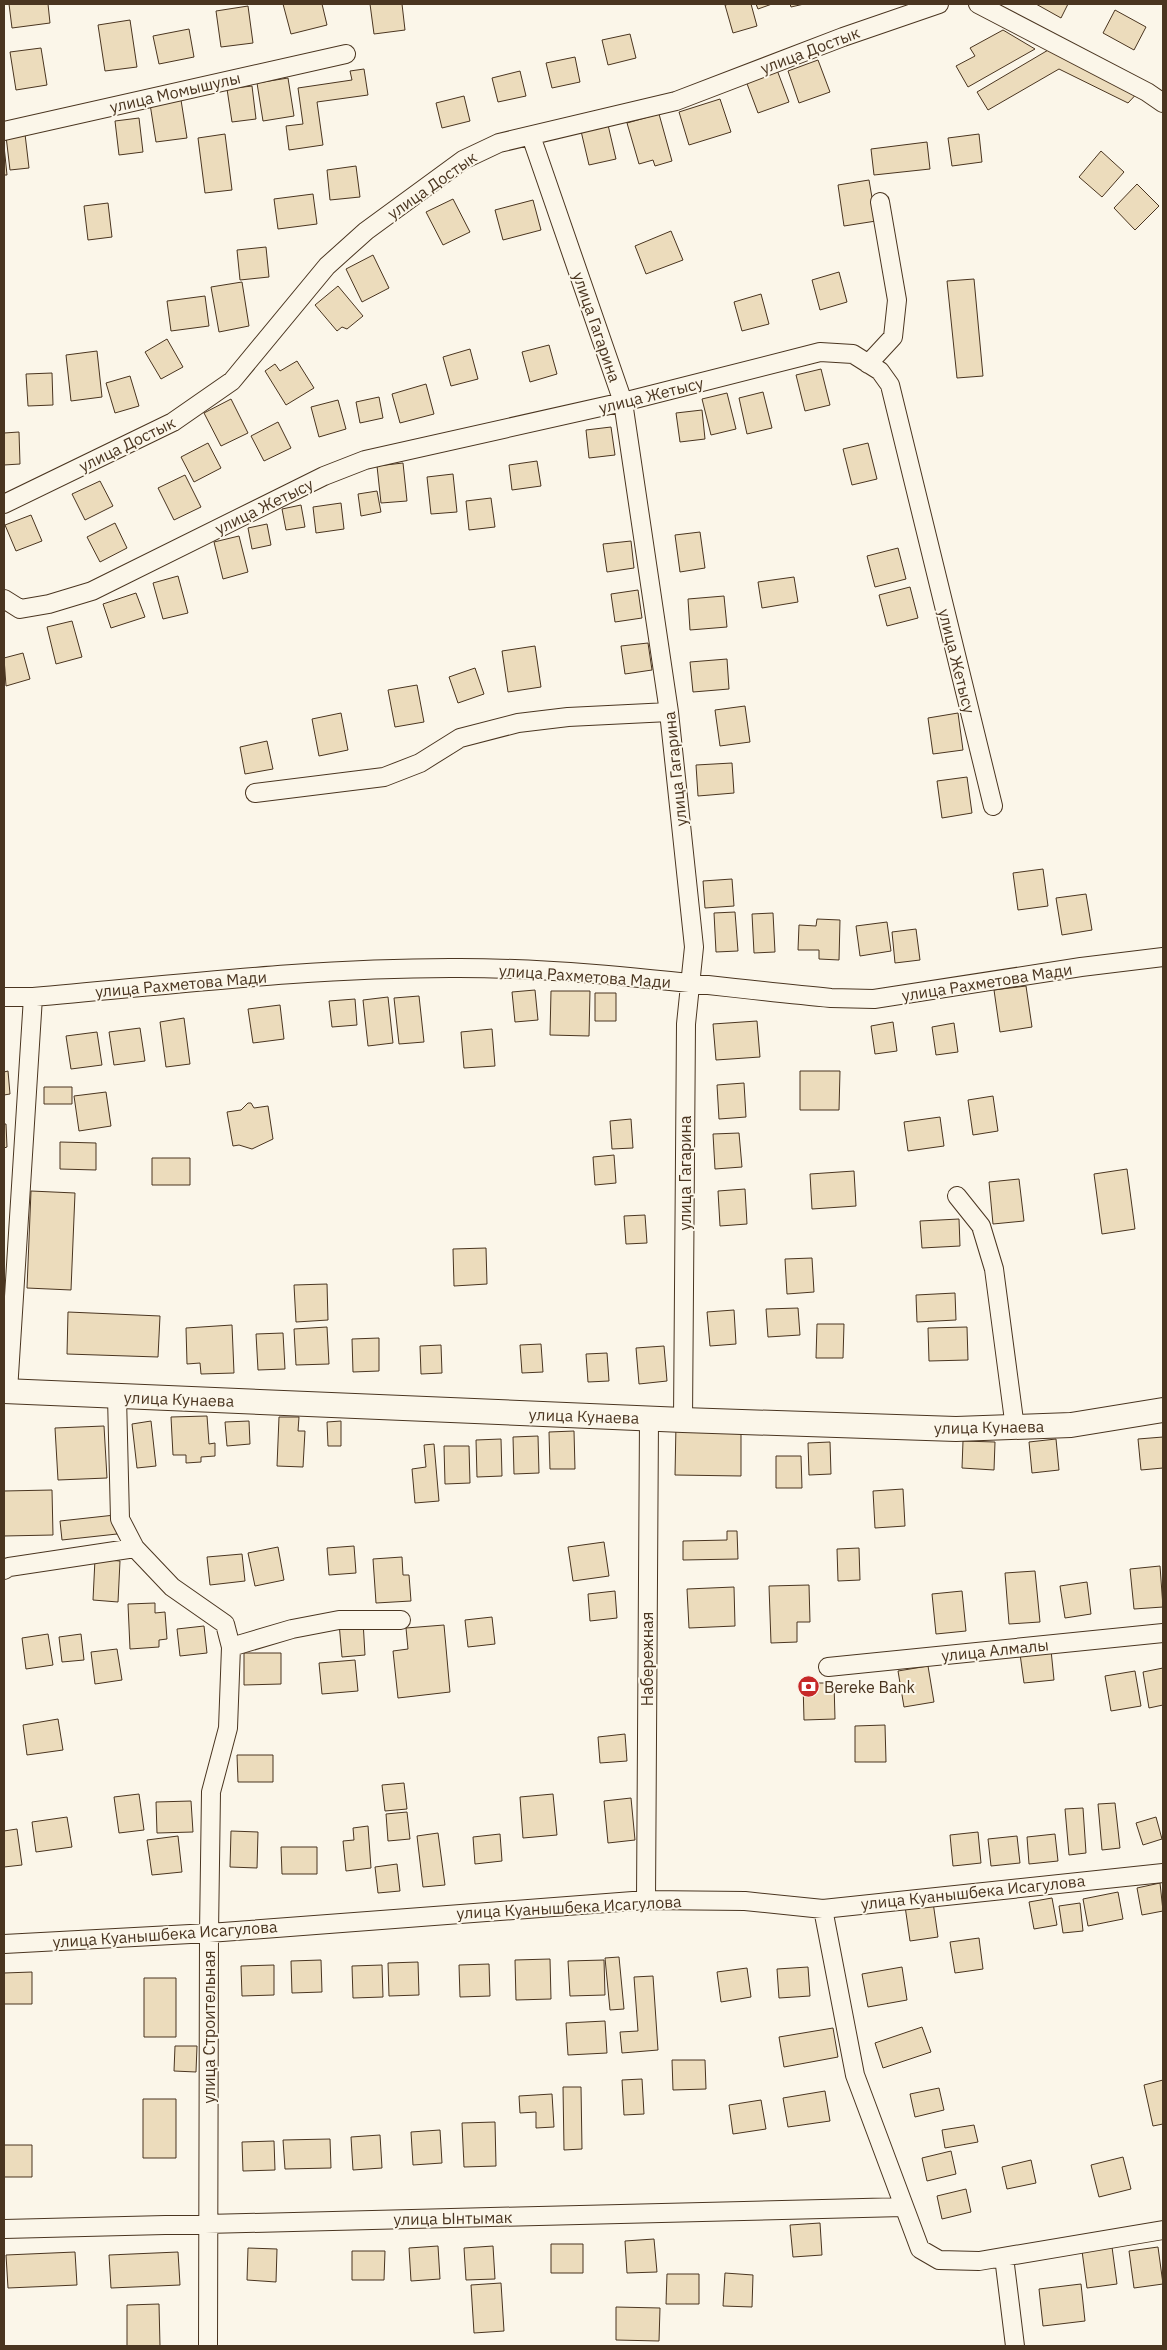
<svg xmlns="http://www.w3.org/2000/svg" width="1167" height="2350" font-family="'IBM Plex Sans',sans-serif">
<style>
.building{fill:#ecdcbc;stroke:#4a3520}
.lines{fill:none;stroke-linecap:round;stroke-linejoin:round}
.street-casing{stroke:#4a3520;stroke-width:20}
.secondary-casing{stroke:#4a3520;stroke-width:26}
.street{stroke:#fbf6e9;stroke-width:18}
.secondary{stroke:#fbf6e9;stroke-width:24}
.labels{text-anchor:middle;dominant-baseline:central;stroke-width:4;stroke-linejoin:round;paint-order:stroke}
.street-label{font-size:16px;fill:#4a3520;stroke:#fbf6e9}
.poi-label{font-size:16px;fill:#4a3520;stroke:#fbf6e9;text-anchor:start}
</style>
<rect width="100%" height="100%" fill="#fbf6e9"/>
<path class="building" d="M9,4H48L50,23L12,28Z
M283,4H322L327,25L291,34Z
M370,4H402L405,30L374,34Z
M730,4H751L757,26L733,33L725,5Z
M756,4H772L758,9Z
M790,4H804L791,7Z
M1036,4H1068L1061,18Z
M248,6L253,43L221,47L216,11Z
M1115,10L1146,27L1134,50L1103,33Z
M130,20L137,67L105,71L98,25Z
M189,29L194,57L159,64L153,36Z
M1003,30L1035,49L968,87L956,66L975,56L970,48Z
M630,34L636,58L608,65L602,40Z
M1055,46L1142,88L1128,103L1059,69L988,110L977,92Z
M41,48L47,85L16,90L10,52Z
M575,57L580,82L552,88L546,63Z
M818,60L830,92L799,103L788,71Z
M364,69L368,95L317,102L323,145L289,150L286,126L303,124L298,88L352,80L350,71Z
M777,70L789,102L758,113L746,81Z
M520,71L526,96L498,102L492,78Z
M288,78L294,116L263,121L257,83Z
M252,86L256,119L232,122L227,89Z
M464,96L470,121L442,128L436,103Z
M720,99L731,132L689,145L679,112Z
M181,100L187,138L156,142L150,104Z
M659,114L672,161L655,166L653,160L639,164L627,123Z
M139,118L143,152L119,155L115,121Z
M608,125L616,159L589,165L581,131Z
M25,134L29,168L10,170L6,136Z
M225,134L232,190L205,193L198,138Z
M979,134L982,162L952,166L948,138Z
M927,142L930,169L874,175L871,149Z
M4,146L7,175H4Z
M1101,151L1124,172L1102,197L1079,177Z
M356,166L360,197L330,200L327,170Z
M869,180L876,221L844,226L838,185Z
M1137,184L1159,206L1135,230L1114,208Z
M313,194L317,224L278,229L274,199Z
M453,199L470,232L443,245L426,212Z
M533,200L541,230L503,240L495,210Z
M108,203L112,237L88,240L84,206Z
M671,231L683,260L646,274L635,246Z
M266,247L269,277L240,280L237,250Z
M373,255L389,288L362,302L346,269Z
M839,272L847,302L820,310L812,280Z
M974,279L983,376L957,378L947,281Z
M242,282L249,326L219,332L211,287Z
M338,286L363,316L347,329L342,327L337,331L315,305Z
M761,294L769,324L742,331L734,302Z
M205,296L209,326L171,331L167,301Z
M167,339L183,367L161,379L145,352Z
M549,345L557,374L530,382L522,352Z
M470,349L478,379L451,386L443,357Z
M97,351L102,397L71,401L66,355Z
M297,361L314,388L286,405L265,371L275,364L280,371Z
M821,369L830,405L805,411L796,375Z
M52,373L53,405L28,406L26,374Z
M130,376L139,406L115,413L106,383Z
M426,384L434,414L400,423L392,394Z
M763,392L772,428L747,434L739,398Z
M727,393L736,429L711,435L702,399Z
M379,397L383,418L360,423L356,402Z
M231,399L248,433L221,446L204,413Z
M338,400L346,429L319,437L311,407Z
M702,410L705,439L680,442L676,413Z
M278,422L291,448L264,461L251,436Z
M611,427L615,455L589,458L586,430Z
M19,432L20,464L4,465V433Z
M208,443L221,468L194,482L181,457Z
M868,443L877,479L852,485L843,449Z
M537,461L541,486L512,490L509,465Z
M403,463L407,501L381,503L377,466Z
M453,474L457,512L431,514L427,477Z
M185,475L201,507L174,520L158,488Z
M100,481L113,506L85,520L72,494Z
M377,491L381,512L361,516L358,494Z
M491,498L495,527L469,530L466,501Z
M341,503L344,529L316,533L313,507Z
M301,505L305,527L286,530L282,509Z
M31,515L42,541L16,551L5,525Z
M115,523L127,548L100,562L87,537Z
M267,524L271,545L252,549L248,528Z
M700,532L705,568L680,572L675,535Z
M239,536L248,572L223,579L214,542Z
M631,541L634,568L607,572L603,544Z
M898,548L906,579L875,587L867,556Z
M178,576L188,613L163,619L153,583Z
M794,577L798,602L762,608L758,582Z
M910,587L918,618L887,626L879,595Z
M638,590L642,618L615,622L611,594Z
M136,593L145,617L111,628L103,604Z
M724,596L727,627L690,630L688,599Z
M72,621L82,657L56,664L47,627Z
M648,643L652,670L625,674L621,646Z
M535,646L541,687L508,692L502,651Z
M23,653L30,679L6,686L4,658Z
M727,659L729,689L693,692L690,662Z
M475,668L484,694L458,703L449,677Z
M417,685L424,722L395,727L388,690Z
M745,706L750,742L720,746L715,710Z
M341,713L348,750L319,756L312,719Z
M958,713L963,750L933,754L928,718Z
M267,741L273,769L245,774L240,747Z
M732,763L734,793L698,796L696,765Z
M967,777L972,813L942,818L937,781Z
M1043,869L1048,906L1018,910L1013,873Z
M732,879L734,906L705,908L703,881Z
M1086,894L1092,930L1062,935L1056,898Z
M735,912L738,951L716,952L714,913Z
M773,913L775,952L754,953L752,914Z
M817,919L840,920L839,960L819,959V950H798L799,925L816,926Z
M887,922L891,951L860,956L856,926Z
M916,929L920,960L895,963L892,932Z
M1026,986L1032,1027L1000,1032L994,990Z
M535,990L538,1020L515,1022L512,992Z
M551,991H590L589,1036L550,1035Z
M595,993H616V1021H595Z
M419,996L424,1042L399,1044L394,998Z
M388,997L393,1043L368,1046L363,1000Z
M355,999L357,1025L332,1027L329,1001Z
M280,1005L284,1039L253,1043L248,1009Z
M184,1018L190,1064L166,1067L160,1022Z
M757,1021L760,1057L716,1060L713,1024Z
M893,1022L897,1051L875,1054L871,1026Z
M954,1023L958,1052L936,1055L932,1027Z
M140,1028L145,1061L114,1065L109,1032Z
M492,1029L495,1066L464,1068L461,1032Z
M97,1032L102,1065L71,1069L66,1036Z
M8,1071L10,1094L4,1095V1072Z
M800,1071H840L839,1110H800Z
M744,1083L746,1117L719,1119L717,1085Z
M44,1087H72V1104H44Z
M106,1092L111,1126L79,1131L74,1096Z
M993,1096L998,1131L973,1135L968,1100Z
M248,1103H251L254,1108L268,1106L273,1139L252,1149L239,1145L233,1146L227,1112L241,1110Z
M940,1117L944,1146L908,1151L904,1122Z
M631,1119L633,1148L612,1149L610,1121Z
M4,1124H6L7,1147L4,1148Z
M739,1133L742,1167L715,1169L713,1134Z
M60,1142L96,1143V1170L60,1169Z
M614,1155L616,1183L595,1185L593,1157Z
M152,1158H190V1185H152Z
M1127,1169L1135,1229L1102,1234L1094,1174Z
M854,1171L856,1206L812,1209L810,1174Z
M1019,1179L1024,1221L993,1224L989,1182Z
M745,1189L747,1224L720,1226L718,1191Z
M31,1191L75,1193L71,1290L27,1288Z
M645,1215L647,1243L626,1244L624,1216Z
M959,1219L960,1246L922,1248L920,1221Z
M486,1248L487,1284L454,1286L453,1249Z
M812,1258L814,1292L787,1294L785,1259Z
M327,1284L328,1320L296,1322L294,1285Z
M955,1293L956,1320L917,1322L916,1295Z
M798,1308L800,1335L768,1337L766,1309Z
M734,1310L736,1344L710,1346L707,1312Z
M68,1312L160,1316L158,1357L67,1354Z
M817,1324H844L843,1358H816Z
M232,1325L234,1373L201,1374L200,1363L187,1364L186,1328Z
M327,1327L329,1364L296,1365L294,1329Z
M967,1327L968,1360L929,1361L928,1328Z
M283,1333L285,1369L258,1370L256,1334Z
M379,1338V1371L353,1372L352,1339Z
M541,1344L543,1372L522,1373L520,1345Z
M441,1345L442,1373L421,1374L420,1346Z
M664,1346L667,1381L639,1384L636,1348Z
M607,1353L609,1381L588,1382L586,1354Z
M207,1416L209,1444L215,1443V1456L201,1457V1462L186,1463V1455H173L171,1417Z
M279,1417H299L298,1431H305L303,1467L277,1466Z
M151,1421L156,1466L137,1468L132,1424Z
M249,1421L250,1444L227,1446L225,1422Z
M341,1421V1446H328L327,1422Z
M676,1424H741V1476L675,1475Z
M104,1426L107,1478L58,1480L55,1428Z
M574,1431L575,1469H550L549,1432Z
M538,1436L539,1473L514,1474L513,1437Z
M1163,1437V1468L1141,1470L1138,1439Z
M501,1439L502,1476L477,1477L476,1440Z
M1056,1439L1059,1470L1032,1473L1029,1442Z
M963,1441L995,1442L994,1470L962,1468Z
M830,1442L831,1474L809,1475L808,1443Z
M434,1444L439,1501L415,1503L412,1469L426,1467L424,1445Z
M444,1446H469L470,1483L445,1484Z
M776,1456H801L802,1488H776Z
M903,1489L905,1526L875,1528L873,1491Z
M52,1490L53,1535L4,1536V1491Z
M115,1515L117,1534L62,1540L60,1521Z
M727,1531H737L738,1559L683,1560V1541L727,1540Z
M604,1542L609,1576L573,1581L568,1547Z
M354,1546L356,1573L329,1575L327,1548Z
M278,1547L284,1580L255,1586L248,1553Z
M859,1548L860,1580L838,1581L837,1549Z
M242,1554L245,1581L210,1585L207,1557Z
M402,1557L403,1575H409L411,1601L376,1603L373,1559Z
M95,1559L120,1561L118,1602L93,1600Z
M1160,1566L1163,1607L1134,1609L1130,1569Z
M1035,1571L1040,1622L1009,1624L1005,1573Z
M1087,1582L1091,1614L1065,1618L1060,1586Z
M809,1585L810,1622H797V1642L771,1643L769,1586Z
M734,1587L735,1626L689,1628L687,1589Z
M615,1591L617,1618L590,1621L588,1594Z
M962,1591L966,1631L936,1634L932,1594Z
M155,1603V1613L165,1612L167,1639L159,1640V1647L130,1649L128,1604Z
M492,1617L495,1644L468,1647L465,1620Z
M363,1621L365,1655L342,1657L339,1623Z
M444,1625L450,1692L398,1698L393,1651L408,1649L406,1628Z
M204,1626L207,1653L180,1656L177,1629Z
M48,1634L53,1665L26,1669L22,1638Z
M81,1634L84,1660L62,1662L59,1637Z
M117,1649L122,1680L95,1684L91,1652Z
M1051,1650L1054,1680L1024,1683L1020,1654Z
M244,1653H281V1684L244,1685Z
M355,1660L358,1691L322,1694L319,1663Z
M928,1666L934,1702L904,1707L898,1671Z
M1163,1668V1705L1149,1708L1143,1672Z
M1135,1671L1141,1706L1111,1711L1105,1676Z
M803,1683H834L835,1719L804,1720Z
M58,1719L63,1750L27,1755L23,1725Z
M885,1725L886,1762H855V1726Z
M625,1734L627,1761L600,1763L598,1737Z
M237,1755H273V1782H238Z
M404,1783L407,1809L385,1811L382,1785Z
M139,1794L144,1830L119,1833L114,1797Z
M553,1794L557,1835L523,1838L520,1797Z
M631,1798L635,1840L608,1843L604,1801Z
M191,1801L193,1832L157,1833L156,1802Z
M1115,1803L1120,1848L1102,1850L1098,1804Z
M1083,1808L1086,1853L1069,1855L1065,1809Z
M407,1812L410,1839L388,1841L386,1814Z
M67,1817L72,1847L36,1852L32,1822Z
M1156,1817L1162,1839L1143,1845L1136,1823Z
M368,1826L371,1868L346,1871L343,1841L354,1840L353,1828Z
M17,1829L22,1865L4,1867V1831Z
M231,1831L258,1832L257,1868L230,1867Z
M978,1832L981,1863L953,1866L950,1835Z
M438,1833L445,1885L423,1887L417,1836Z
M500,1834L502,1861L475,1864L473,1837Z
M1055,1834L1058,1861L1029,1864L1027,1837Z
M178,1836L182,1872L152,1875L147,1840Z
M1017,1836L1020,1863L991,1866L988,1839Z
M281,1847H317V1874H282Z
M397,1864L400,1891L378,1893L375,1867Z
M1160,1883L1163,1911L1142,1915L1137,1888Z
M1118,1892L1123,1919L1088,1926L1083,1899Z
M1052,1898L1057,1925L1034,1929L1029,1902Z
M933,1902L938,1937L910,1941L905,1906Z
M1080,1903L1083,1931L1063,1933L1059,1906Z
M979,1938L983,1969L955,1973L950,1942Z
M619,1957L624,2009L610,2010L605,1958Z
M550,1959L551,1999L516,2000L515,1960Z
M321,1960L322,1992L292,1993L291,1961Z
M604,1960L605,1995L570,1996L568,1961Z
M418,1962L419,1995L389,1996L388,1963Z
M489,1964L490,1996L460,1997L459,1965Z
M274,1965V1995L242,1996L241,1966Z
M382,1965L383,1997L353,1998L352,1966Z
M808,1967L810,1996L779,1998L777,1969Z
M902,1967L907,2000L868,2007L862,1974Z
M747,1968L751,1997L721,2002L717,1972Z
M32,1972V2004H4V1973Z
M653,1976L658,2050L622,2053L620,2032L638,2031L634,1977Z
M144,1978H176V2037H144Z
M605,2021L607,2053L568,2055L566,2023Z
M922,2027L931,2052L883,2068L875,2043Z
M833,2028L838,2057L784,2067L779,2037Z
M175,2046H197L196,2072L174,2071Z
M672,2060H705L706,2089L673,2090Z
M642,2079L644,2114L624,2115L622,2080Z
M1163,2080V2124L1153,2126L1144,2085Z
M563,2087H581L582,2149L564,2150Z
M939,2088L944,2110L915,2117L910,2094Z
M825,2091L830,2121L788,2127L783,2098Z
M552,2094L554,2127L536,2128V2112L520,2113L519,2096Z
M143,2099H176V2158H143Z
M761,2100L766,2129L733,2134L729,2105Z
M495,2122L496,2166L464,2167L462,2123Z
M974,2125L978,2142L945,2148L942,2130Z
M440,2130L442,2163L413,2165L411,2132Z
M380,2135L382,2168L353,2170L351,2137Z
M330,2139L331,2168L285,2169L283,2140Z
M274,2141L275,2170L243,2171L242,2142Z
M4,2145H32V2177H4Z
M951,2151L956,2174L927,2181L922,2158Z
M1123,2157L1131,2189L1099,2197L1091,2165Z
M1031,2160L1036,2183L1007,2189L1002,2167Z
M966,2189L971,2212L942,2219L937,2196Z
M820,2223L822,2255L793,2257L790,2225Z
M654,2239L657,2272L627,2273L625,2241Z
M551,2244H583V2273H551Z
M438,2246L440,2279L411,2281L409,2248Z
M493,2246L495,2279L466,2280L464,2248Z
M1112,2247L1117,2284L1087,2288L1082,2251Z
M1158,2247L1163,2284L1134,2288L1129,2251Z
M248,2248L277,2249L276,2282L247,2280Z
M352,2251H385L384,2280H352Z
M75,2252L77,2285L8,2288L6,2255Z
M178,2252L180,2285L111,2288L109,2255Z
M725,2273L753,2275L752,2307L723,2306Z
M667,2274H699V2304H666Z
M501,2283L504,2331L474,2333L471,2285Z
M1081,2284L1085,2321L1043,2326L1039,2289Z
M159,2304L160,2346H127V2305Z
M616,2307L660,2308L659,2341L616,2340Z"/>
<g class="lines">
<defs>
<path id="street" d="M978,4L1147,92L1163,103
M4,131L346,54
M531,136L623,402L669,712L694,947L686,1024L683,1420
M868,364L893,337L897,300L880,202
M4,504L173,422L232,381L327,266L366,231L463,160L499,143L676,101L843,37L939,4
M4,599L20,609L49,604L92,591L324,476L365,460L623,402L820,352L853,354L880,371L890,385L993,806
M255,793L384,777L420,763L460,738L518,723L568,717L669,712
M4,997H33C172,985 311,968 450,968C577,967 705,986 831,998L874,999L1081,967L1163,957
M957,1196L981,1226L994,1269L1015,1428
M8,1391L33,997
M117,1397L120,1519L135,1548L172,1587L225,1624L231,1647L228,1728L211,1792L209,1933L208,2346
M4,1570L9,1567L135,1548
M231,1647L292,1629L339,1620H401
M828,1667L1163,1633
M646,1900L649,1419
M823,1909L855,2075L920,2249L939,2260L979,2261L1163,2230
M4,1944L209,1933L646,1900L745,1901L823,1909L1163,1873
M4,2229L903,2207
M1004,2257L1015,2346"/>
<path id="secondary" d="M4,1391L683,1420L956,1429L1071,1425L1163,1410"/>
</defs>
<use href="#street" class="street-casing"/>
<use href="#secondary" class="secondary-casing"/>
<use href="#street" class="street"/>
<use href="#secondary" class="secondary"/>
</g>
<defs>
<symbol id="bank-disc" viewBox="-11 -11 22 22"><circle r="9.5" fill="#c62828" stroke="#fbf6e9"/><path d="M-6-4H6V4H-6ZM0-2.3a2.3 2.3 0 1 0 0 4.6a2.3 2.3 0 1 0 0-4.6Z" fill="#fff"/></symbol>
</defs>
<g fill-rule="evenodd">
<use href="#bank-disc" x="796" y="1674" width="25" height="25"/>
</g>
<g class="labels">
<g class="street-label">
<text transform="translate(810 50) rotate(-21)">улица Достык</text>
<text transform="translate(175 92) rotate(-13)">улица Момышулы</text>
<text transform="translate(432 185) rotate(-35)">улица Достык</text>
<text transform="translate(597 327) rotate(71)">улица Гагарина</text>
<text transform="translate(651 395) rotate(-14)">улица Жетысу</text>
<text transform="translate(127 444) rotate(-26)">улица Достык</text>
<text transform="translate(264 506) rotate(-26)">улица Жетысу</text>
<text transform="translate(957 661) rotate(76)">улица Жетысу</text>
<text transform="translate(675 769) rotate(-96)">улица Гагарина</text>
<text transform="translate(585 976) rotate(4)">улица Рахметова Мади</text>
<text transform="translate(987 982) rotate(-9)">улица Рахметова Мади</text>
<text transform="translate(181 984) rotate(-5)">улица Рахметова Мади</text>
<text transform="translate(685 1173) rotate(-90)">улица Гагарина</text>
<text transform="translate(179 1399) rotate(2)">улица Кунаева</text>
<text transform="translate(584 1416) rotate(2)">улица Кунаева</text>
<text transform="translate(989 1427) rotate(-1)">улица Кунаева</text>
<text transform="translate(995 1650) rotate(-6)">улица Алмалы</text>
<text transform="translate(647 1659) rotate(-90)">Набережная</text>
<text transform="translate(973 1892) rotate(-6)">улица Куанышбека Исагулова</text>
<text transform="translate(569 1907) rotate(-3)">улица Куанышбека Исагулова</text>
<text transform="translate(165 1934) rotate(-4)">улица Куанышбека Исагулова</text>
<text transform="translate(209 2027) rotate(-90)">улица Строительная</text>
<text transform="translate(453 2218) rotate(-1)">улица Ынтымак</text>
</g>
<g class="poi-label">
<text x="824" y="1687">Bereke Bank</text>
</g>
</g>
<rect width="1167" height="2350" fill="none" stroke="#4a3520" stroke-width="10"/>
</svg>
